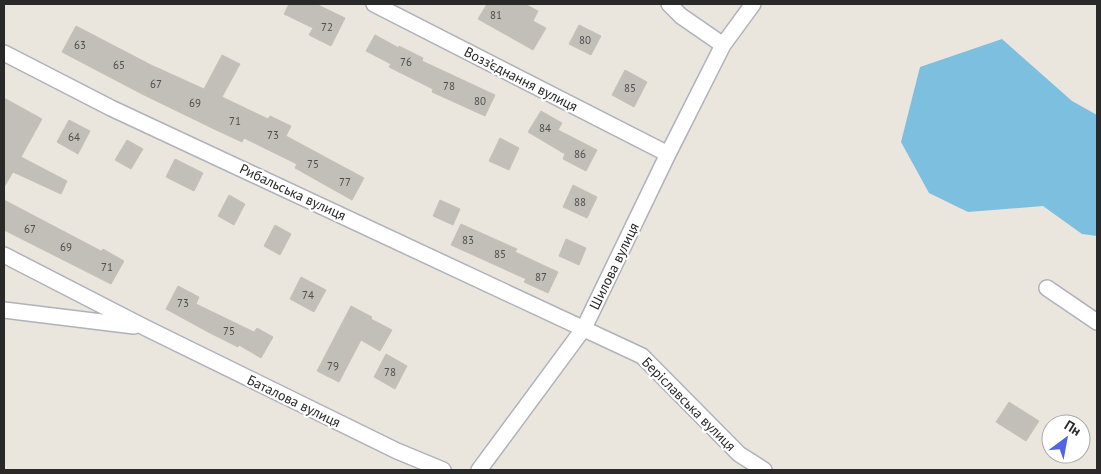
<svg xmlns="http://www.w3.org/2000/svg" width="1101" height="474" font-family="'PT Sans',sans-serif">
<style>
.water{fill:#7dbfdf}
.building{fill:#c2bfb9;stroke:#c5c1b7}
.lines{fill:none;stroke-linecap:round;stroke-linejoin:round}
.street-casing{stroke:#b0b2bb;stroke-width:18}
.street{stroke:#fff;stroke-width:15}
.labels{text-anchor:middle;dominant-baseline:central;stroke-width:4.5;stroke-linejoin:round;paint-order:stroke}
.number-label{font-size:11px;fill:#4f4e4d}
.street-label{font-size:14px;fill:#292929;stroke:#fff}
</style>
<rect width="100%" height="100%" fill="#eae5dd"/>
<path class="water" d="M1002,39L1072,101L1097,115V236L1082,234L1043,206L968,212L929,193L901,142L920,67Z"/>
<path class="building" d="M289,4H316L345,18L331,46L309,35L313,28L284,14Z
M487,4H525L538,11L533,21L546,28L533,50L478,19Z
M579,25L601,36L591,55L569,44Z
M76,26L151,65L204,89L222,55L240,64L222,97L268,119L270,116L291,126L286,136L364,178L352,200L295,168L297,164L244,138L242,142L214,129L142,94L62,52Z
M375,35L399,48V46L423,58L422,61L495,95L485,116L432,92L433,89L389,67L391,64L366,51Z
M625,70L647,82L634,107L612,95Z
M4,98L42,119L21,157L67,181L61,194L13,172L4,187Z
M541,111L562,123L558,130L597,150L586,171L563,159L565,154L528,132Z
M69,120L90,131L78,154L57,142Z
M500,138L519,148L509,170L489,161Z
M127,140L143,149L131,169L115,160Z
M175,159L203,173L194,191L166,177Z
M573,185L597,197L587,218L563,207Z
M229,195L245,204L234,225L218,216Z
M4,200L101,251L103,249L124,261L111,284L4,230Z
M440,200L460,209L453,225L433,216Z
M461,224L517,249L515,252L558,272L548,293L524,282L526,279L451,245Z
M275,225L291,234L280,255L264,246Z
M566,239L586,248L579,265L559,256Z
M301,277L326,290L314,312L290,299Z
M178,286L199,297L196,304L254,332L257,328L273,337L261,358L239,345L238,347L210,333L166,309Z
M351,306L372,317L371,319L392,330L380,351L361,340L339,382L317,371Z
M386,354L407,366L395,389L374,377Z
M1009,402L1039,421L1026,441L996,422Z"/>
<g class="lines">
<defs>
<path id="street" d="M374,4L668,154
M669,4L681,16L723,45
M4,53L111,108L642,356L739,454L764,470
M4,255L146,328L397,451L443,470
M1047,288L1097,322
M4,310L134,326
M479,470L584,328L668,154L723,45L753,4"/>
</defs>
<use href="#street" class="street-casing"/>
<use href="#street" class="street"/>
</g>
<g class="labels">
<g class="number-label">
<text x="496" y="15">81</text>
<text x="327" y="27">72</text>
<text x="585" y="40">80</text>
<text x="80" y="45">63</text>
<text x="406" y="62">76</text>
<text x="119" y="65">65</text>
<text x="156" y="84">67</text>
<text x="449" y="86">78</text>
<text x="630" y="88">85</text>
<text x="480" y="101">80</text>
<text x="195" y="103">69</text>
<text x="235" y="121">71</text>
<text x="545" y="128">84</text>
<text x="273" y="135">73</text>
<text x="74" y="137">64</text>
<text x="580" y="154">86</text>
<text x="313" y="164">75</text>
<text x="345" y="182">77</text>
<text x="580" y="202">88</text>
<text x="30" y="229">67</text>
<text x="468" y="240">83</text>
<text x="66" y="247">69</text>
<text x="500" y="254">85</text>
<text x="107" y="267">71</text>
<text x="541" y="277">87</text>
<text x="308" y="295">74</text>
<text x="183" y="303">73</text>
<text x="229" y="331">75</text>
<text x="333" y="366">79</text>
<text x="390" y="372">78</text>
</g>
<g class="street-label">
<text transform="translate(521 79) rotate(27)">Возз’єднання вулиця</text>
<text transform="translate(293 192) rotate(25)">Рибальська вулиця</text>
<text transform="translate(614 266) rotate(-64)">Шилова вулиця</text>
<text transform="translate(294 401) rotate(26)">Баталова вулиця</text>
<text transform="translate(689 404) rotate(45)">Беріславська вулиця</text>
</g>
</g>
<rect width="1101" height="474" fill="none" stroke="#292929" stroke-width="10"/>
<g transform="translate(1066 439) rotate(32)"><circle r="24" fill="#ffffff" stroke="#a9a9a9"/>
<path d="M0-4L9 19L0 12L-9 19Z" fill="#5164e3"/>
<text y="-8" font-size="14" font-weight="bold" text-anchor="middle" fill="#292929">Пн</text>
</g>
</svg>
